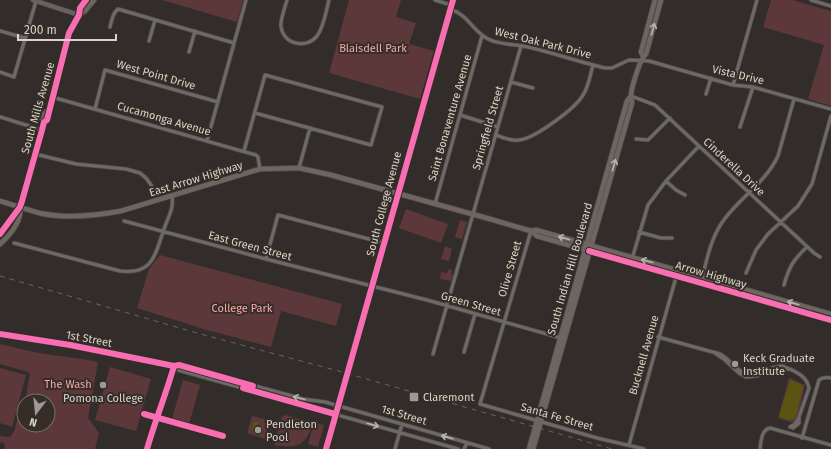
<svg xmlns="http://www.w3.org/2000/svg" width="831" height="449" font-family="'Fira Sans',sans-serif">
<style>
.green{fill:#5d383a}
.water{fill:#595411}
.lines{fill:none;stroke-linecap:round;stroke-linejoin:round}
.street-casing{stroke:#4f4b48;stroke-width:4.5}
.secondary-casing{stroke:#4f4b48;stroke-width:5.5}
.primary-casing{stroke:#4f4b48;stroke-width:6}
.street{stroke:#6d6966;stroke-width:3}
.secondary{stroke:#696360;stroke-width:4}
.primary{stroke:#6e6561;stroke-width:4.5}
.rail{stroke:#696562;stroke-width:1;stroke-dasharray:5 5;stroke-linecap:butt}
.cycleway-casing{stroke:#352d26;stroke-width:8}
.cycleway{stroke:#f96db3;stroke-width:6}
.oneway{stroke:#b8b2ad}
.oneway2{stroke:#b8b3af}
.poi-dot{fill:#9e9995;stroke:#352d26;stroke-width:1.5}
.labels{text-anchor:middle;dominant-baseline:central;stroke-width:4;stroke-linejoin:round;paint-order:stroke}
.street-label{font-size:11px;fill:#d8d3ce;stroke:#352d26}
.park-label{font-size:11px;fill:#f9a9ab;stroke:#352d26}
.poi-label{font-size:11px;fill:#d8d3ce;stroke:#352d26;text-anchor:start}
</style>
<rect width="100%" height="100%" fill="#322d2a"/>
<path class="green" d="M162,0H243L237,22Z
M349,0H401L396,17L416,23L409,44L434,51L420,99L329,73Z
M771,0H792L831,11V106L808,99L824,45L763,27Z
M406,209L448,224L441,243L399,228Z
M460,220L467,222L462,239L455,237Z
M445,246L452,249L449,261L441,259Z
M160,255L342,304L336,326L281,311L271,347L207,330L137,308L149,269Z
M449,269L452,270L451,274L453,275L451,281L440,279L441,272L447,273Z
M0,344C15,347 30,352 46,354C63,357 81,358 98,362L88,418L99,433L95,449H4L5,446L4,443L0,442V436L10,437C16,431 15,423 19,416C21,413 23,411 24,407V425H48V401H25L30,374L28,372L0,364Z
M110,367L151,379L136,431L95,420Z
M0,368L26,375L12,427L0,423Z
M789,378L805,385L797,420L794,423L778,418Z
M183,380L200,385L189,424L172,419Z
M285,415L313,423C306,446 297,449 274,445L282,417Z
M252,416L265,419L264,422L269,423L265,439L247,433Z
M314,423L324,425L318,447L308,444Z"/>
<path class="water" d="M791,380L800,384L803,387L796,416C792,422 784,420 779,416L789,384Z
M254,421L258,422L257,426L264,427L262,433L251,430Z"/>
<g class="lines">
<defs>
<path id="street" d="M287,0C285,8 280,19 281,27C284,45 307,49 317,36C324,27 326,11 329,0
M435,0L451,5
M811,0L831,6
M450,9C469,15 472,31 488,39C500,45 515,44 528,47C554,53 579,62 605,68H612L629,60L649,61L733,85L753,87L831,109
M110,27C112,20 112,14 118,9L234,43
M0,31L25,38
M149,41L155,20
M189,52L195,31
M0,72L14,77L36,1
M511,82L533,88
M733,85L757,0
M706,94L711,78
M631,96L655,105L814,253L820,257
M52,97L256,155L258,157L260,169
M95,109L105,70L218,102
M460,115L498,127
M0,117L42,130
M740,127L753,87
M496,135C503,138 511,141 519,140C534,139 576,108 583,95C589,86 590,75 593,65
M636,139L648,140L670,118
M207,141L246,0
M244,151L265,75L382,107L371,145L255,113
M35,154L76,164L126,169L140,173L146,178L154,189
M299,168L310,128
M666,181L676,190L685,195
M435,204L482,36
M124,221L266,259L427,300L561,338
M531,231L480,404L597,438L644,449
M639,232L661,238H672
M14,243L120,271C154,275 155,254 164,229C168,217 174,209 172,196
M266,259L278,215L384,243
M632,259L648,205L666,181L699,146
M746,273L756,250L768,234L798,206L812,184L831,116
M701,283C706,263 710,241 721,224C737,199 765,184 778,156L794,99
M784,285C789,267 793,260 807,247
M658,337L720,354C730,359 736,371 747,374C759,376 769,367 781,366C784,366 786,368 790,369C798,373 807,377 809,388L799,417V423L793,428
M464,352L475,314
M433,354L521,46
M716,354L725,360L739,373L746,377L756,376L780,369H789
M174,366L179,365L303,399L325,402L489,449
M174,366L178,370L458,449
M790,427L795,424L798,419
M802,438L819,380C823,377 826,377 831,378
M629,445L678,270
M147,449C155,421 166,394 174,366
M395,449L402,424
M464,449L467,443
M760,449C761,442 761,430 770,428L831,445"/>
<path id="secondary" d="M33,0L79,15
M0,334L70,345L174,366
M326,449L453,0"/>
<path id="primary" d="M79,15L85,11L94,0
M643,56L641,52L655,0
M44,122L42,119L44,114L49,109
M0,201C13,205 26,209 39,213C66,219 94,216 121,211L260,169L299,168L331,175L490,219L531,231L537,236L831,320
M531,231L536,230L831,314
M0,234L20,207L22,201L42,130L44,122L47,120L69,33L79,15L80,8L86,0
M0,244C10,235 22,221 20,207
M529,449L627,101L631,96
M533,449L632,103C632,101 631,99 631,96C631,89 640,58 646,54L661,0"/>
</defs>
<use href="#street" class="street-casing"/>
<use href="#secondary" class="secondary-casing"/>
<use href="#primary" class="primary-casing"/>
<use href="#street" class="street"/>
<use href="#secondary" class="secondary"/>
<use href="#primary" class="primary"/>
<path class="rail" d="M0,276L197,333L342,372L612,449"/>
<defs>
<path id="cycleway" d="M0,234L20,207L22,201L42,130L44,122L47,120L69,33L79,15L80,8L86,0
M589,251L831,320
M0,334L70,345L174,366L179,365L253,386
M243,388L335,414
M144,414L223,436
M147,449C155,421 166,394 174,366
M326,449L453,0"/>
</defs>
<use href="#cycleway" class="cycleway-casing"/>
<use href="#cycleway" class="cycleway"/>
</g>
<defs><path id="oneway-shaft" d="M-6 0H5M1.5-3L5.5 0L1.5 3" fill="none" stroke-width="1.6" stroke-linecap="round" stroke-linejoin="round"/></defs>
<g class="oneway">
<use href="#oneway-shaft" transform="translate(653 29) rotate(-74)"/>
<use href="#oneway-shaft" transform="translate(614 165) rotate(-74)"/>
<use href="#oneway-shaft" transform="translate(564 238) rotate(-164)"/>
<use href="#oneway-shaft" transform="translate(647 261) rotate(-165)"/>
<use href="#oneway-shaft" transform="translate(793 303) rotate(-164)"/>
</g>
<g class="oneway2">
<use href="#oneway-shaft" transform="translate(299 398) rotate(-166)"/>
<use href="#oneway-shaft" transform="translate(373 425) rotate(16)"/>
<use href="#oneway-shaft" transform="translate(447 437) rotate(-164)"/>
</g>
<g class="poi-dot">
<circle cx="735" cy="364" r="4"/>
<circle cx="103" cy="385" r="4"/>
<rect x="409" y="392" width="10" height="10" rx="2"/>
<circle cx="258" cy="430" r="4"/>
</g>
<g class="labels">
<g class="street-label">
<text transform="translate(543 43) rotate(14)">West Oak Park Drive</text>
<text transform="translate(156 75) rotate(16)">West Point Drive</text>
<text transform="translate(738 75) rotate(13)">Vista Drive</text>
<text transform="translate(38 108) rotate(-74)">South Mills Avenue</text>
<text transform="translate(450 118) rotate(-74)">Saint Bonaventure Avenue</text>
<text transform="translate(164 119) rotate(16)">Cucamonga Avenue</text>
<text transform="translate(488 128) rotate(-74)">Springfield Street</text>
<text transform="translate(734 167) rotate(43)">Cinderella Drive</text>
<text transform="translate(196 179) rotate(-17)">East Arrow Highway</text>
<text transform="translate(384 204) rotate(-75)">South College Avenue</text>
<text transform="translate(250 246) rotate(15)">East Green Street</text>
<text transform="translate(510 269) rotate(-74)">Olive Street</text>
<text transform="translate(570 269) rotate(-74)">South Indian Hill Boulevard</text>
<text transform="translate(711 275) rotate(16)">Arrow Highway</text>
<text transform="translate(471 304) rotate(16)">Green Street</text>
<text transform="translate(89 339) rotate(11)">1st Street</text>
<text transform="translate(644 355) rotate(-74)">Bucknell Avenue</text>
<text transform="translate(404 415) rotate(16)">1st Street</text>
<text transform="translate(557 417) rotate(16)">Santa Fe Street</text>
</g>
<g class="park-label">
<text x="373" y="48">Blaisdell Park</text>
<text x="242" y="308">College Park</text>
<text x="68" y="384">The Wash</text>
</g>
<g class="poi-label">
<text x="743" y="358">Keck Graduate<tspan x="743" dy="13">Institute</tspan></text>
<text x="423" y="397">Claremont</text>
<text x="103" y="398" text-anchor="middle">Pomona College</text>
<text x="266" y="424">Pendleton<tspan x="266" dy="13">Pool</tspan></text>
</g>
</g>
<g transform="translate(36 413) rotate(196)"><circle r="19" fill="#352d26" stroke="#766f69"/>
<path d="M0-3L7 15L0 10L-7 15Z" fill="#9e9995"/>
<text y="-6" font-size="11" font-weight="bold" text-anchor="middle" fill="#d8d3ce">N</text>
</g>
<path d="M18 34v6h98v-6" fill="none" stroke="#d8d3ce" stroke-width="2"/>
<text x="24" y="34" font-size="12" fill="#d8d3ce" stroke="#352d26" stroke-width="3" paint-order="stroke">200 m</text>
</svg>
